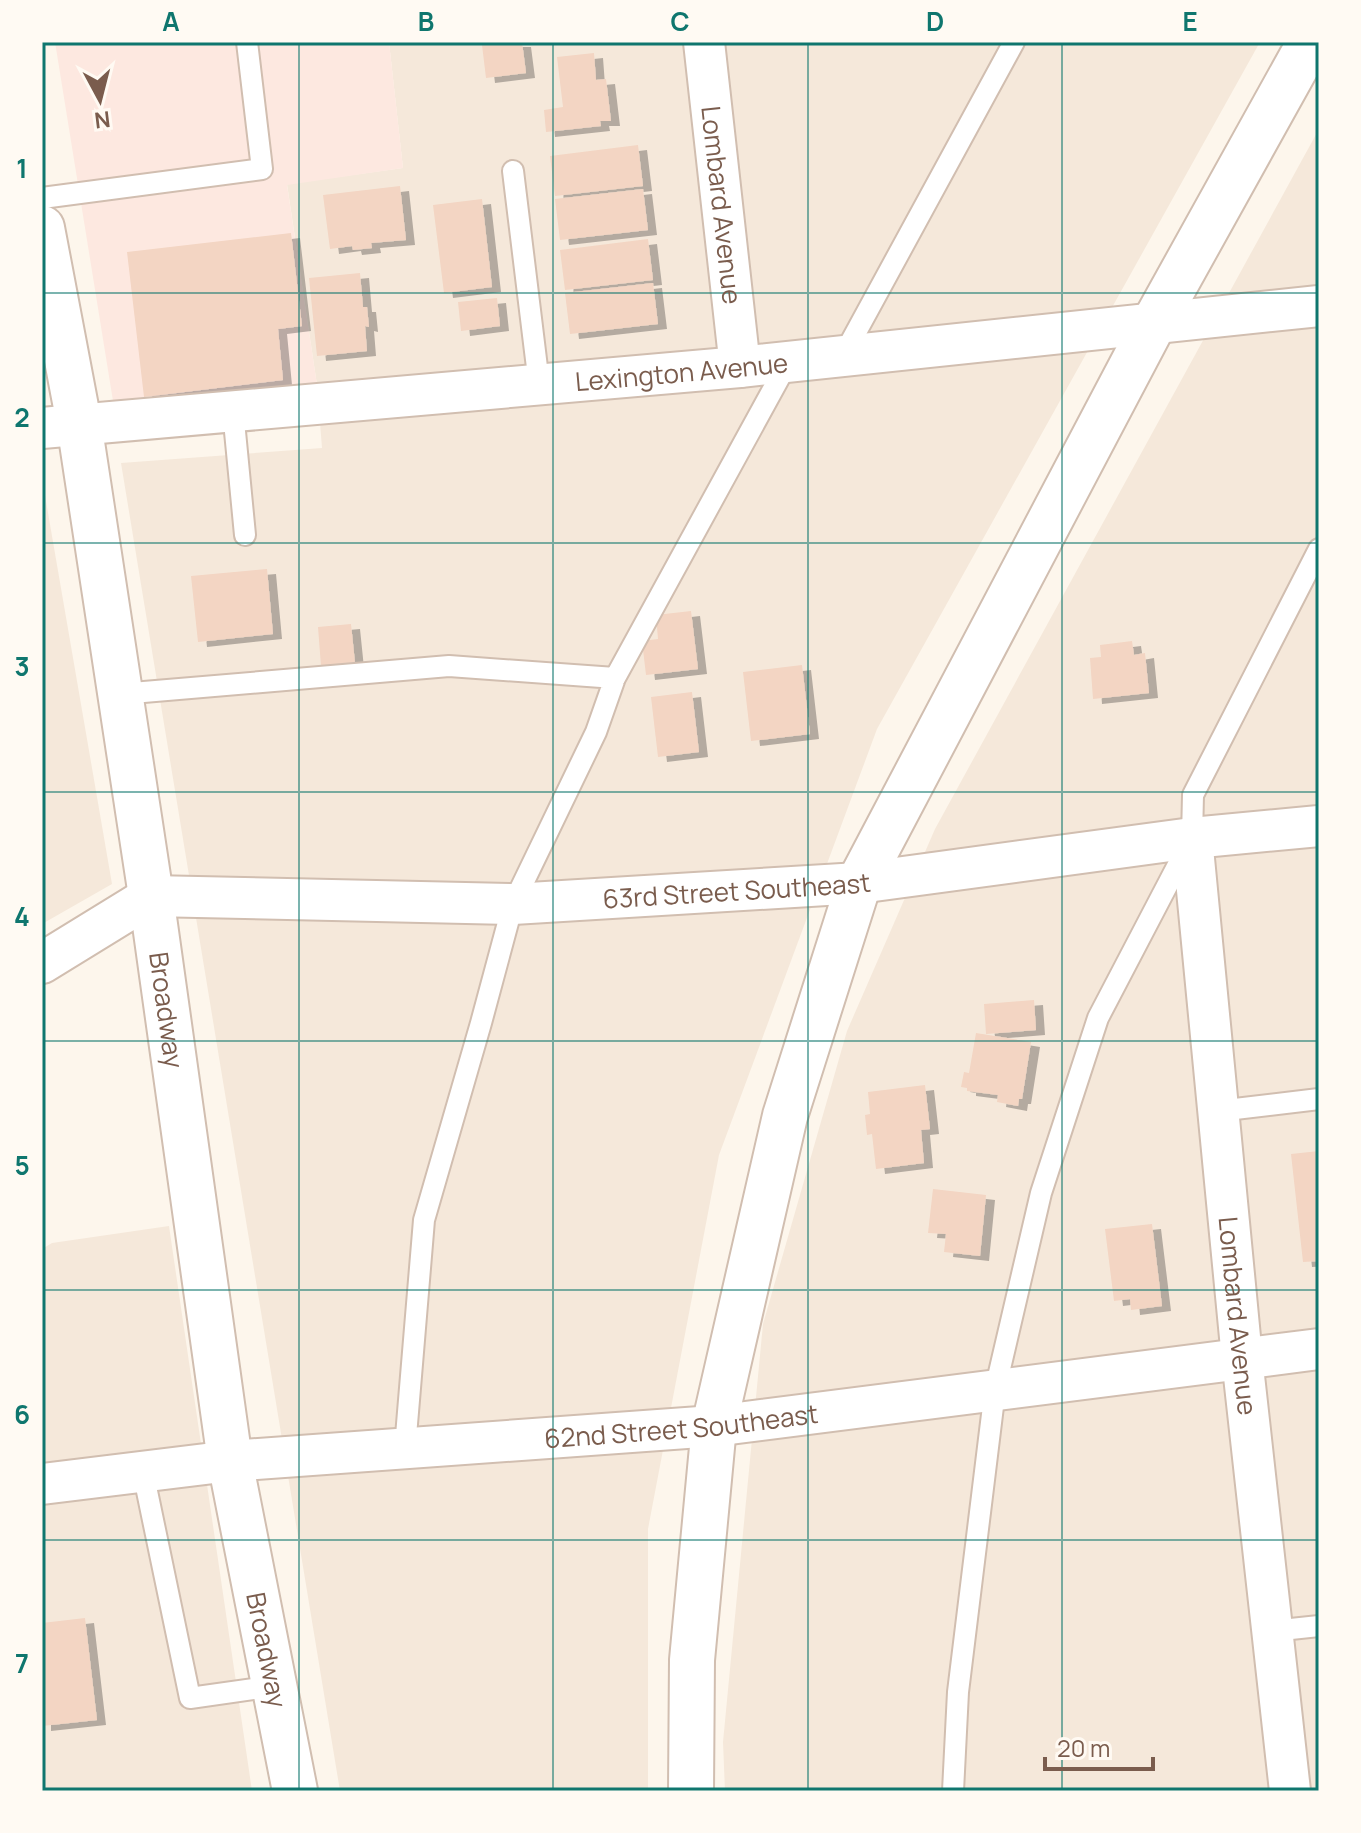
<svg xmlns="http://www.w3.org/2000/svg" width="1361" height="1833" font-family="Manrope,sans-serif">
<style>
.residential{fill:#f5e8da}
.commercial{fill:#fde8e0}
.building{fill:#f3d5c3;filter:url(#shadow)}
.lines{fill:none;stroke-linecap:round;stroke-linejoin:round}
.service-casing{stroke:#d1beb0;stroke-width:24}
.minor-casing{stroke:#d1beb0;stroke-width:44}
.tertiary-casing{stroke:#d1beb0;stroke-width:48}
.service{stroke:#fff;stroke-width:20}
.minor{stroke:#fff;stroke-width:40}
.tertiary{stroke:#fff;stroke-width:44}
.grid{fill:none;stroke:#0f766e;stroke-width:2;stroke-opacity:0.55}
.labels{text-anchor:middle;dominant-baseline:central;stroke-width:6;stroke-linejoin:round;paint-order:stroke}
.street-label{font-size:26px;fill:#7a5c4d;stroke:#fffaf3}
.neatline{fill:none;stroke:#0f766e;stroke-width:3}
.grid-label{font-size:26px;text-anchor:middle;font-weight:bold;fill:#0f766e}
</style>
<defs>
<filter id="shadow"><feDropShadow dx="9" dy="5" stdDeviation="0" flood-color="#0004"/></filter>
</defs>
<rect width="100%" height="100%" fill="#fdf6ec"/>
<path class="residential" d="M389,42H1260L877,729L719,1155L648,1529V1791H340L121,463L322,448L317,385L287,184L403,168Z
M1319,129V1791H725L723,1742L763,1324L847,1031L935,829Z
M42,478L112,884L42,924Z
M169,1226L252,1791H42V1249L52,1243Z"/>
<path class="commercial" d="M55,42H389L403,168L287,185L317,385L125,411L113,401Z"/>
<path class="building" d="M507,42H522L526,73L486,78L482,45Z
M594,53L596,80L606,79L611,121H600L601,126L546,132L544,110L563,107L557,57Z
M638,145L643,186L555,196L550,156Z
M400,186L406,240L371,243L372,248L353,250L352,246L330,249L323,195Z
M643,189L648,230L560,240L555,199Z
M482,199L492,287L444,293L433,205Z
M291,233L302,326L278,329L283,380L144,397L127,252Z
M648,239L653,280L565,290L560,250Z
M360,273L363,307H367L369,327L365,326L367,351L317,356L309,278Z
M653,283L658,324L570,334L565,293Z
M497,298L500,326L461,331L458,302Z
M267,569L273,634L198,642L191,576Z
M691,611L698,669L646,675L642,641L658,639L656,615Z
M351,624L355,663L321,666L318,627Z
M1132,641L1134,655L1145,653L1149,693L1093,699L1090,658L1101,657L1100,645Z
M802,665L810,734L751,741L743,672Z
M692,692L699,752L658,757L651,697Z
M1034,1000L1036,1030L986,1034L984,1004Z
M976,1033L1031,1042L1022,1099H1019L1018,1106L997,1102L998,1095L967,1091V1088L961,1087L964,1072L969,1073Z
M925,1085L930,1129L921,1130L924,1163L876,1169L872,1134L867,1135L865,1115L870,1114L868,1092Z
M1319,1151V1261L1303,1262L1291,1154Z
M933,1189L986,1195L980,1256L944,1252L946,1234L928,1233Z
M1152,1224L1162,1306L1131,1310L1130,1299L1114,1301L1105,1229Z
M85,1618L97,1720L42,1726V1623Z"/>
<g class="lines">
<defs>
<path id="service" d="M513,171L539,384
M42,198L262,169L247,42
M843,356L1014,42
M233,411L245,535
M120,694L449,666L615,678
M1218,1111L1319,1099
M405,1448L424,1220L481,1023L513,904L596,732L615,678L788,362
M143,1472L190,1698L274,1686
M1272,1631L1319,1626
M953,1791L958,1692L995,1390L1041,1193L1098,1018L1192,838L1193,795L1319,549"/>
<g id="minor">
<path id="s1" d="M704,42L740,367"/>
<path id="s2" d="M42,428L740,367L1319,306"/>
<path id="s3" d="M1192,838L1242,1358L1290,1791"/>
<path id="s4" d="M42,963L151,896L513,904L859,883L1192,838L1319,826"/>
<path id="s5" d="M42,1484L230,1461L714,1426L1319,1349"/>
</g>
<g id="tertiary">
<path id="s6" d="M42,228L79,423L151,896L230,1461L295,1791"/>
<path d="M691,1791L692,1660L714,1426L785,1116L859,883L1154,323L1310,42"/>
</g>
</defs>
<use href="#service" class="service-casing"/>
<use href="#minor" class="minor-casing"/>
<use href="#tertiary" class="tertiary-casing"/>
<use href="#service" class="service"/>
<use href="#minor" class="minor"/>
<use href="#tertiary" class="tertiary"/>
</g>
<path class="grid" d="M299,42V1791M553,42V1791M808,42V1791M1062,42V1791M42,293H1319M42,543H1319M42,792H1319M42,1041H1319M42,1290H1319M42,1540H1319"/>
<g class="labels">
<g class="street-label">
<text stroke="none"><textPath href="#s1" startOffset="164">Lombard Avenue</textPath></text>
<text stroke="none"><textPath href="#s2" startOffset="642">Lexington Avenue</textPath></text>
<text stroke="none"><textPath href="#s4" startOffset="714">63rd Street Southeast</textPath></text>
<text stroke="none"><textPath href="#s6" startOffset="792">Broadway</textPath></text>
<text stroke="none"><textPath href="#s3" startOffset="480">Lombard Avenue</textPath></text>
<text stroke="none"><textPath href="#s5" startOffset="642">62nd Street Southeast</textPath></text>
<text stroke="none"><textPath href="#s6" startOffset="1440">Broadway</textPath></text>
</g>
</g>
<rect width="1361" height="1833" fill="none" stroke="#fffaf3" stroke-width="88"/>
<g transform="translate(100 100) rotate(173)" stroke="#fffaf3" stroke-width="6" paint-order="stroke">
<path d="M0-6L14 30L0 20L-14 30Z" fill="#7a5c4d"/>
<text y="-12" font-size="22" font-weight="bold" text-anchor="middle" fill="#7a5c4d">N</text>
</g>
<path d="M1045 1757v12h108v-12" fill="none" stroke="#7a5c4d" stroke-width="4"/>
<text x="1057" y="1757" font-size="24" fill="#7a5c4d" stroke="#fffaf3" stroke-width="6" paint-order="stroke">20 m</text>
<rect x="44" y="44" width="1273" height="1745" class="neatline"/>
<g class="grid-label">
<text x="171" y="31">A</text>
<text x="426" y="31">B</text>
<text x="680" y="31">C</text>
<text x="935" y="31">D</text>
<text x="1190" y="31">E</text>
<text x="22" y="178">1</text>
<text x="22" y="427">2</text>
<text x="22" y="676">3</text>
<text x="22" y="926">4</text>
<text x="22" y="1175">5</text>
<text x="22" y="1424">6</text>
<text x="22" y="1673">7</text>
</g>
</svg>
